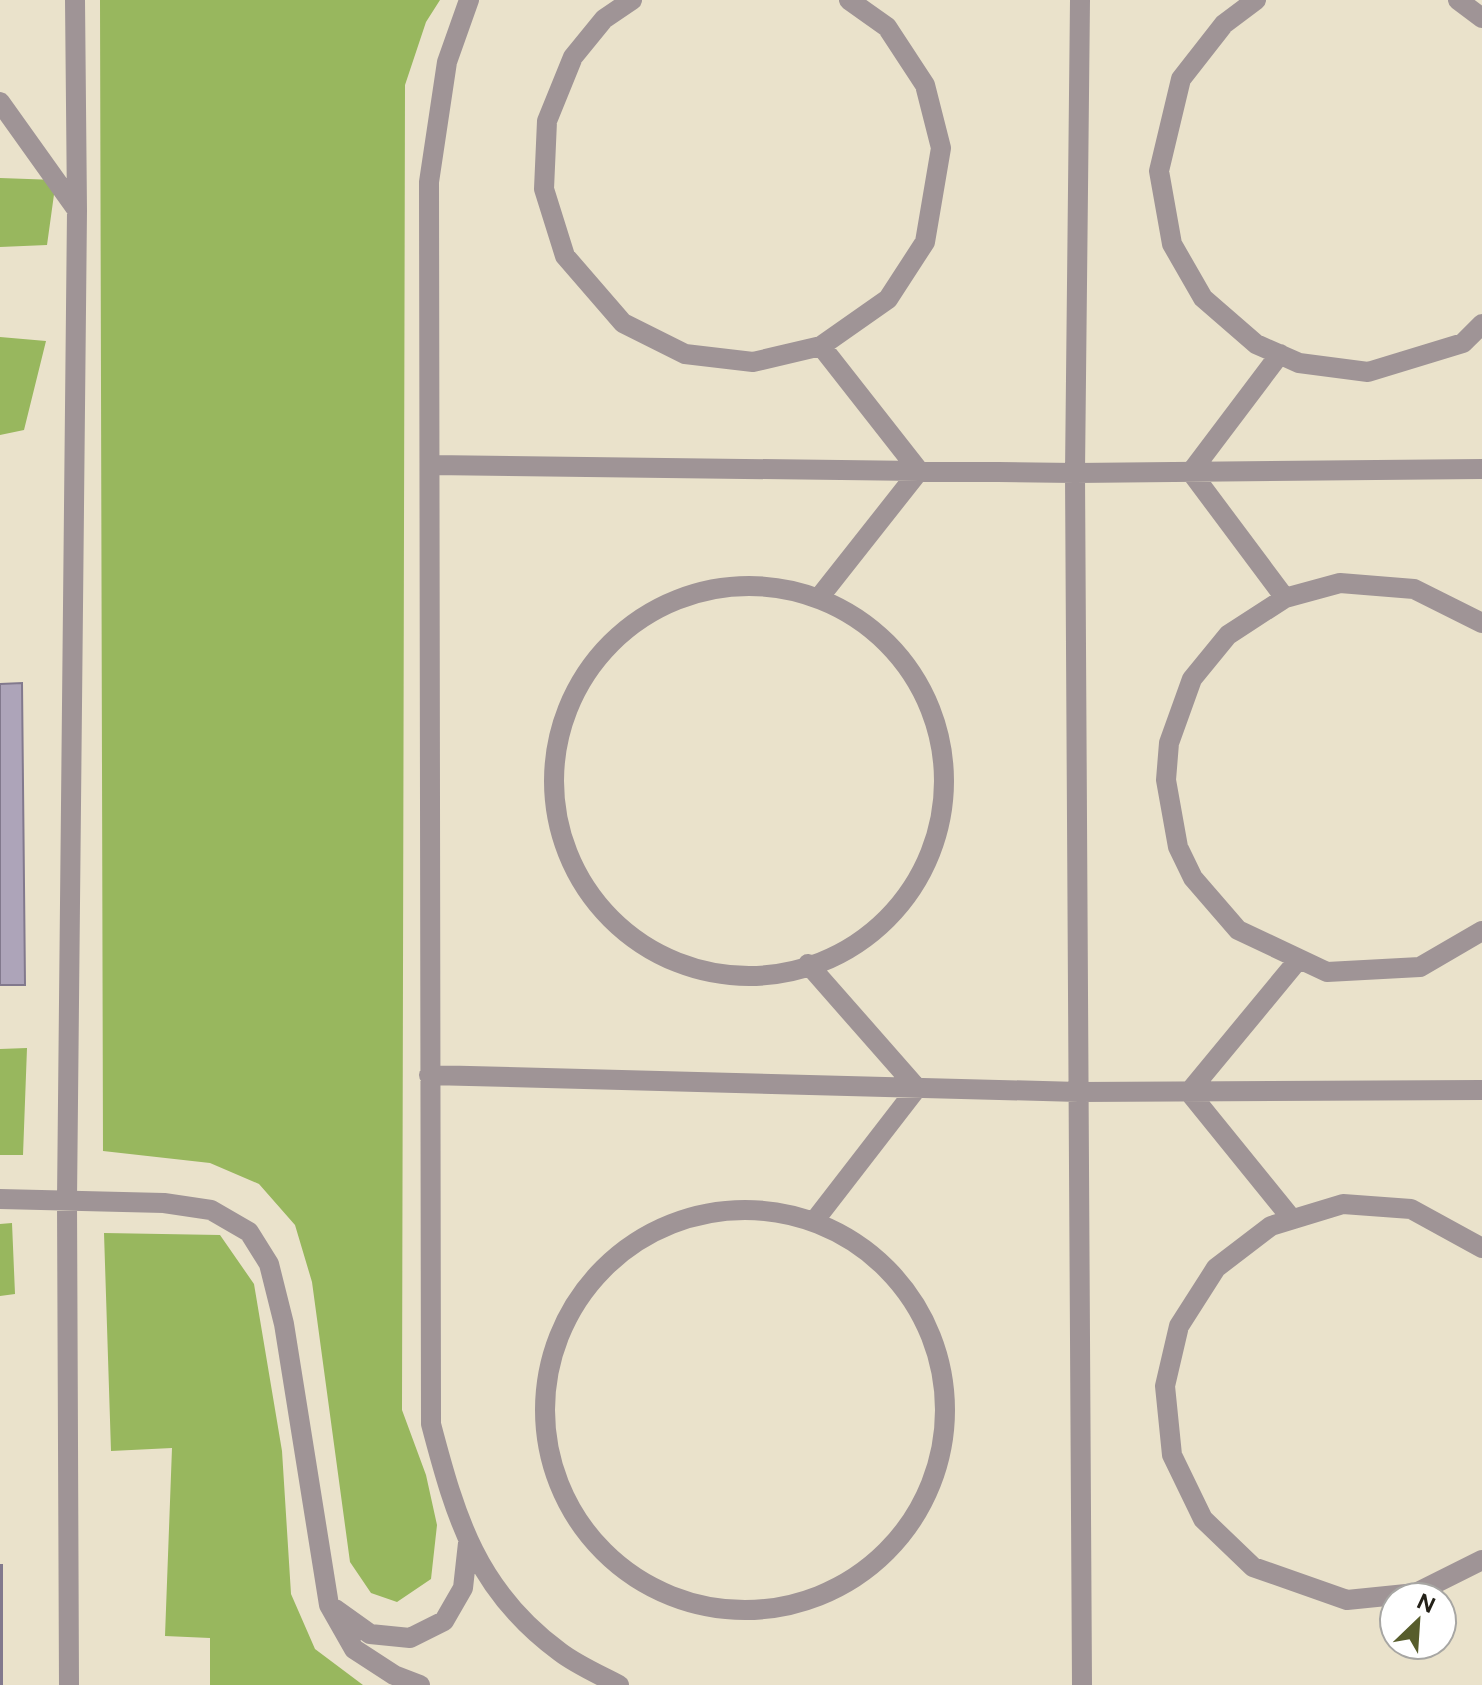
<svg xmlns="http://www.w3.org/2000/svg" width="1482" height="1685" font-family="Figtree,sans-serif">
<style>
.forest{fill:#98b75e}
.building{fill:#ada4b9;stroke:#82798d;stroke-width:2}
.lines{fill:none;stroke-linecap:round;stroke-linejoin:round}
.service{stroke:#9f9496;stroke-width:20}
</style>
<rect width="100%" height="100%" fill="#eae2cb"/>
<path class="forest" d="M100,0H440L426,22L405,85L402,1410L426,1475L437,1525L431,1579L397,1602L371,1593L350,1562L312,1282L295,1225L259,1184L210,1163L103,1151Z
M0,178L56,180L47,245L0,247Z
M0,337L46,341L24,430L0,435Z
M27,1048L23,1155H0V1049Z
M12,1223L15,1294L0,1296V1224Z
M104,1233L220,1235L254,1284L282,1451L291,1594L315,1649L363,1685H210V1638L165,1636L172,1448L111,1451Z"/>
<path class="building" d="M22,683L25,985H0V684Z
M0,1565H2V1685H0Z"/>
<g class="lines">
<path class="service" d="M469,0L447,62L429,182L431,1424C456,1519 477,1591 560,1652C577,1665 600,1675 619,1685
M632,0L604,19L573,57L547,121L544,189L565,256L623,323L685,354L753,362L821,346L888,299L925,242L941,148L925,85L887,27L849,0
M1080,0L1075,473L1082,1685
M1256,0L1224,24L1181,79L1159,171L1172,244L1203,298L1256,344L1299,363L1368,372L1463,343L1482,324
M1458,0L1482,18
M0,102L77,210
M1280,354L1191,472L1285,598
M432,465L1075,473L1482,469
M554 781a195 195 0 1 1 390 0a195 195 0 1 1-390 0Z
M818,599L919,471L821,346
M1482,623L1414,589L1340,583L1285,598L1228,635L1192,679L1169,743L1166,780L1178,847L1193,878L1238,930L1327,972L1420,967L1482,931
M808,964L917,1088L815,1220
M429,1075L1079,1092L1482,1090
M0,1199L164,1203L211,1210L249,1232L269,1264L284,1324L329,1605L354,1649L394,1675L420,1685
M545 1410a200 200 0 1 1 400 0a200 200 0 1 1-400 0Z
M1292,1219L1189,1092L1299,959
M1482,1248L1411,1209L1343,1204L1271,1226L1216,1268L1179,1326L1165,1386L1172,1455L1203,1519L1253,1567L1347,1600L1416,1593L1482,1560
M335,1609L370,1634L410,1638L444,1621L463,1588L468,1543
M69,1685L67,1201L77,210L75,0"/>
</g>
<g transform="translate(1418 1621) rotate(25)"><circle r="38" fill="#ffffff" stroke="#a7a6a3" stroke-width="2"/>
<path d="M0-6L14 30L0 20L-14 30Z" fill="#575d2c"/>
<text y="-12" font-size="22" font-weight="bold" text-anchor="middle" fill="#242118">N</text>
</g>
</svg>
